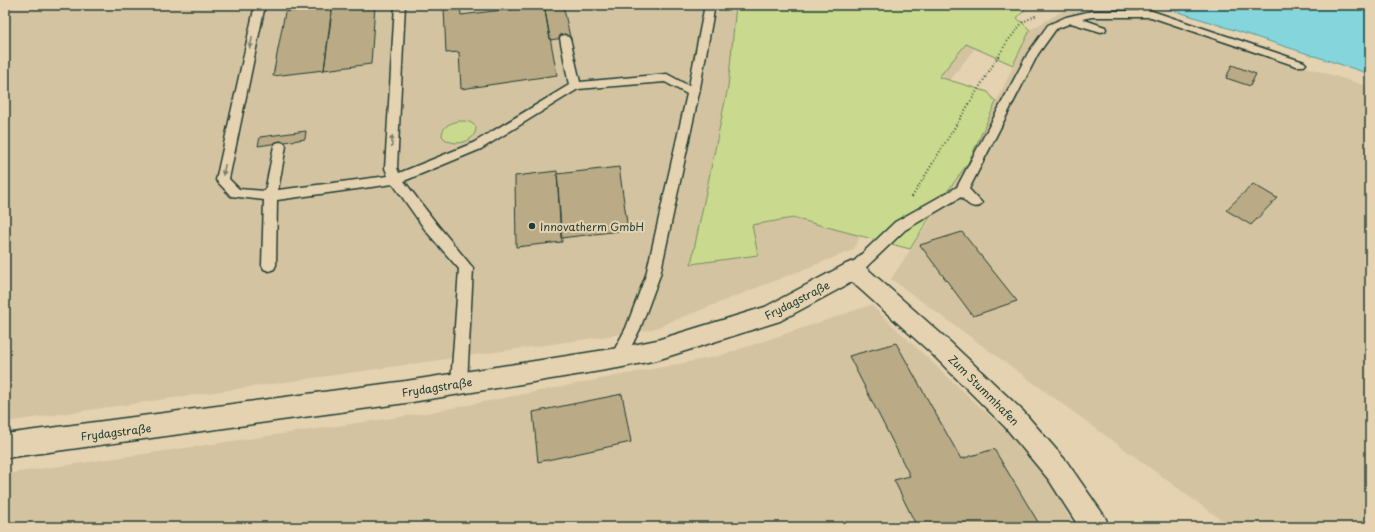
<svg xmlns="http://www.w3.org/2000/svg" width="1375" height="532" font-family="'Playpen Sans',sans-serif">
<style>
.built{fill:#d4c3a1}
.green{fill:#c9da8e;stroke:#748c61}
.water{fill:#84d6dc;stroke:#5c9999}
.building{fill:#baab86;stroke:#1f3d34}
.lines{fill:none;stroke-linecap:round;stroke-linejoin:round}
.service-casing{stroke:#1f3d34;stroke-width:3}
.minor-casing{stroke:#1f3d34;stroke-width:3}
.path{stroke:#1f3d34;stroke-width:2;stroke-dasharray:1 2.5;stroke-linecap:butt}
.service{fill:#e5d2b0;fill-rule:evenodd}
.minor{fill:#e5d2b0;fill-rule:evenodd}
.oneway{fill:#78806c}
.poi-dot{fill:#1f3d34;stroke:#e5d2b0;stroke-width:1.5}
.labels{text-anchor:middle;dominant-baseline:central;stroke-width:4;stroke-linejoin:round;paint-order:stroke}
.poi-label{font-size:11px;fill:#1f3d34;stroke:#e5d2b0;text-anchor:start}
.street-label{font-size:11px;fill:#1f3d34;stroke:#e5d2b0}
</style>
<rect width="100%" height="100%" fill="#e5d2b0"/>
<filter id="ink" filterUnits="userSpaceOnUse"><feTurbulence type="fractalNoise" baseFrequency=".025" numOctaves="2"/><feDisplacementMap in="SourceGraphic" scale="8" xChannelSelector="R" yChannelSelector="G"/><feConvolveMatrix kernelMatrix="1 2 1 2 8 2 1 2 1" color-interpolation-filters="sRGB"/></filter>
<g filter="url(#ink)">
<path class="built" d="M5,5H1017L1000,16L929,107L853,250L650,330L5,422Z
M1073,5H1109L1370,87V527H1231L891,279L968,163L1030,30Z
M871,305L1039,462L1075,527H5V474L426,413L719,356Z"/>
<path class="green" d="M736,5H1029L1017,18L1030,30L1013,65L966,44L939,77L988,92L996,102L968,163L939,203L910,249L793,218L752,225L758,255L691,264L728,87Z
M459,121C466,121 471,121 476,127C476,144 451,148 442,136C442,126 450,123 459,121Z"/>
<path class="water" d="M1157,5H1370V74Z"/>
<path class="building" d="M333,5H375L371,64L324,70Z
M544,5L557,75L461,89L459,52L446,53L444,8L460,6L461,15Z
M544,5H563L570,37L550,40Z
M332,6L324,70L273,76L285,12Z
M1232,65L1256,74L1250,86L1226,78Z
M306,131L305,139L258,146L260,137Z
M619,167L628,230L561,238L557,174Z
M557,171L562,242L516,247L515,176Z
M1253,184L1277,198L1251,225L1226,210Z
M962,232L1017,301L973,316L920,245Z
M896,343L961,459L994,449L1041,527H917L894,480L910,476L849,356Z
M622,394L631,442L538,462L533,412Z"/>
<g class="lines">
<defs>
<path id="service" d="M255,5H265L229,179L239,189L265,191L274,146L276,143L280,142L284,143L286,146L278,190L388,176L385,168L395,5H405L397,168L399,173L473,143L569,85L560,38L561,36L565,35L570,38L580,82L667,74L689,86L705,5H715L699,93L660,275L640,329L623,363L618,365L613,363L610,358L626,328L646,275L687,94L665,82L578,89L481,149L404,181L436,223L473,268L467,383L465,388L459,390L453,388L451,383L459,269L426,231L393,184L277,200L276,265L274,269L269,271L264,269L262,265L264,200L231,196L216,180Z
M1143,8L1304,62L1306,64L1304,66H1296L1151,17H1092L1082,19L1105,27L1106,29L1105,31L1101,32L1071,23L1056,29L1038,54L969,189L982,203L980,206C971,209 967,203 961,197L905,230L859,274L854,276L849,274L847,270L849,266L895,222L957,187L1028,53L1048,25L1066,17L1092,11H1138Z"/>
<path id="minor" d="M854,261L862,264L947,339L1023,411L1067,462L1105,517L1109,527H1079L1049,480L1005,427L931,353L852,282L780,321L657,360L618,368L406,403L5,458V434L406,381L618,348L657,340L765,307L846,264Z"/>
</defs>
<use href="#service" class="service-casing"/>
<use href="#minor" class="minor-casing"/>
<path class="path" d="M912,197L1007,42L1023,22L1037,15"/>
<use href="#service" class="service"/>
<use href="#minor" class="minor"/>
</g>
<defs><path id="oneway-solid" d="M-6-.8H1V-3.2L6.5 0L1 3.2V.8H-6Z"/></defs>
<g class="oneway">
<use href="#oneway-solid" transform="translate(251 43) rotate(102)"/>
<use href="#oneway-solid" transform="translate(392 141) rotate(-87)"/>
<use href="#oneway-solid" transform="translate(224 170) rotate(102)"/>
</g>
</g>
<circle class="poi-dot" cx="532" cy="226" r="4"/>
<g class="labels">
<g class="poi-label">
<text x="540" y="226">Innovatherm GmbH</text>
</g>
<g class="street-label">
<text transform="translate(797 300) rotate(-27)">Frydagstraße</text>
<text transform="translate(437 387) rotate(-9)">Frydagstraße</text>
<text transform="translate(984 390) rotate(45)">Zum Stummhafen</text>
<text transform="translate(116 432) rotate(-7)">Frydagstraße</text>
</g>
</g>
<rect width="1375" height="532" fill="none" stroke="#e5d2b0" stroke-width="20"/>
<rect x="10" y="10" width="1355" height="512" fill="none" stroke="#1f3d34" stroke-width="1.5" filter="url(#ink)"/>
</svg>
